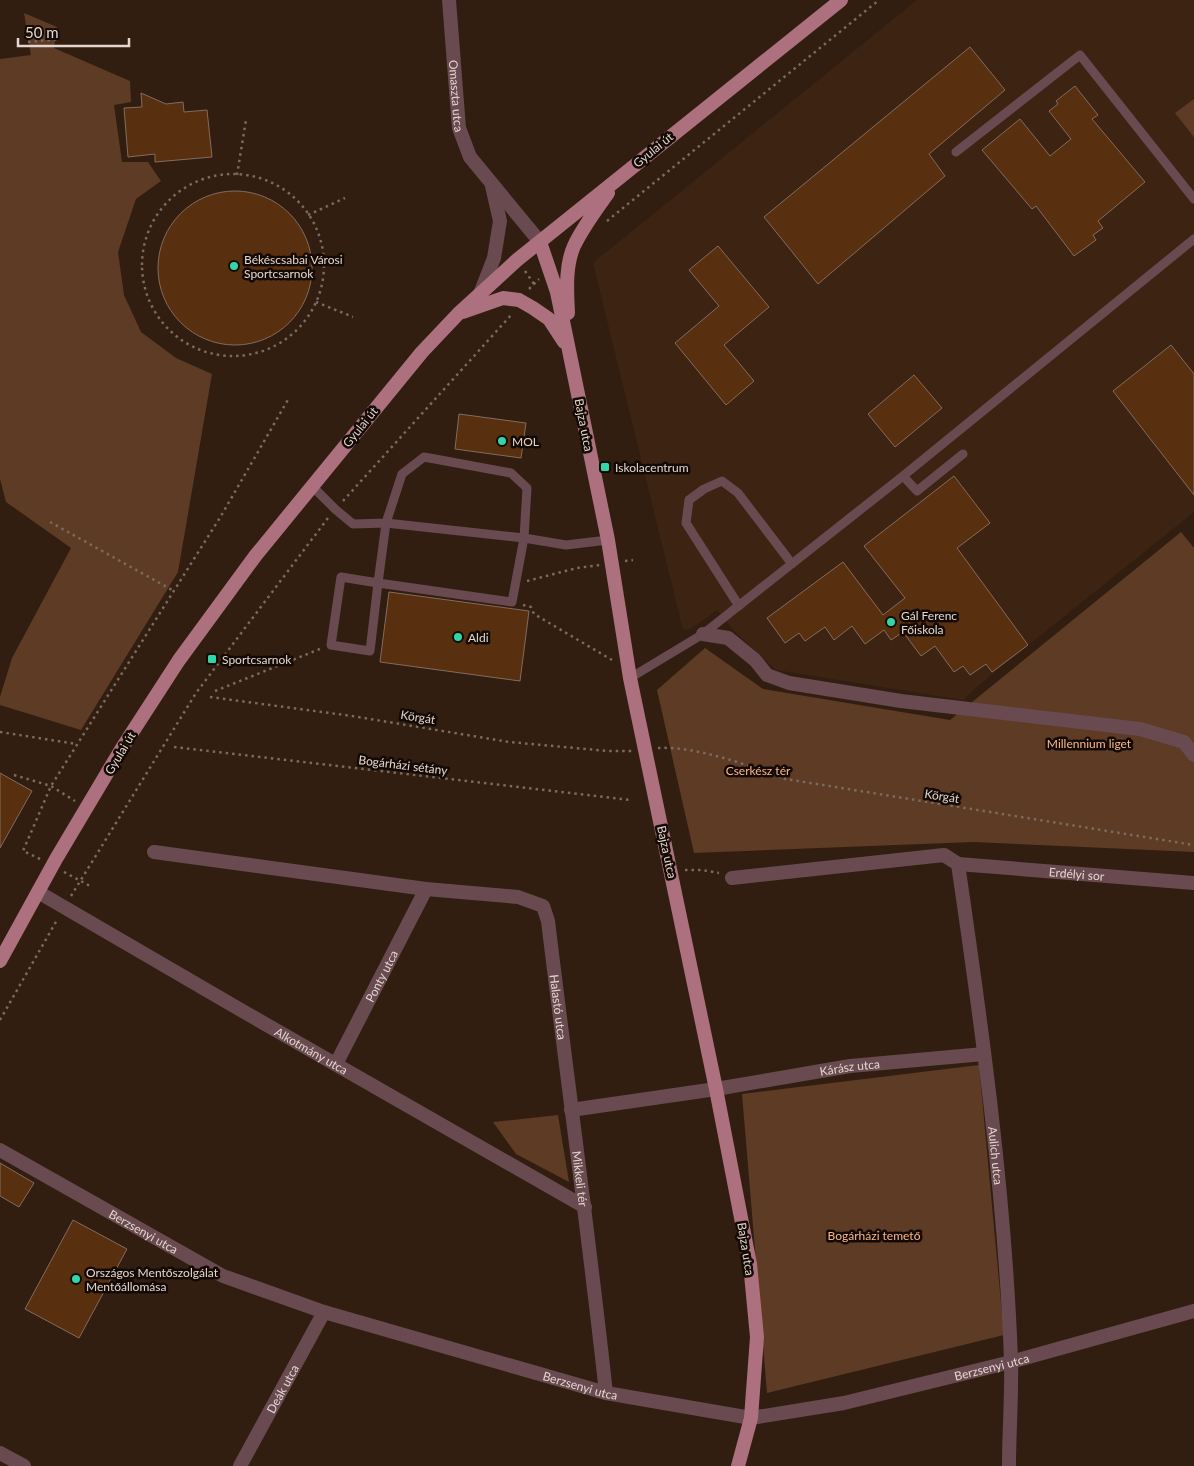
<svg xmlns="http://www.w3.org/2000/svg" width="1194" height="1466" font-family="Lato,sans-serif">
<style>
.built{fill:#3d2412}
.green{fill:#5d3b24}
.building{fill:#582f0f;stroke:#846c5d}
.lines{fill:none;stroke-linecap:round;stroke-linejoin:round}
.path{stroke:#7b6a5f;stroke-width:2.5;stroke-dasharray:2.5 4;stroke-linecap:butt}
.service{stroke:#694a51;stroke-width:9}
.minor{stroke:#694a51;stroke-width:14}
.primary{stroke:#ad707e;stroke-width:14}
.poi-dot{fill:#32d4a9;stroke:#130a05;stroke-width:2}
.labels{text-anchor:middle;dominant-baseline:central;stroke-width:5;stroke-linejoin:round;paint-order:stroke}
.street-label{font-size:12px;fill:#e4d6ce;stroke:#130a05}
.poi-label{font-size:12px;fill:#e4d6ce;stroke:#130a05;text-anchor:start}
.park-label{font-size:12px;fill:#fab689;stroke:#130a05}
</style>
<rect width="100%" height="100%" fill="#311e11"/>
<path class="built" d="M917,0H1194V512L980,684L963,700L776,670L734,631L717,610L692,628L683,630L593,263Z"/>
<path class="green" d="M24,13L57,27L54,48L130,81L131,102L114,105L122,162H148L161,181L136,199L118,252L124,295L141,332L176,358L212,374L178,572L81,730L0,705V697L12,658L71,548L6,502L0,479V59L31,55Z
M1194,99V137L1175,113Z
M1181,532L1194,548V852L973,842L694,853L657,690L705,648L763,689L950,720Z
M979,1065L1004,1335L767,1393L742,1094Z
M558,1115L569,1182L516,1154L493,1122Z"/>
<path class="building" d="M970,47L1005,90L929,154L945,176L818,284L764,217Z
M1075,86L1098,115L1092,119L1145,182L1098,221L1103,228L1093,235L1096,240L1074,256L1036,206L1032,209L982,150L1020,119L1050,156L1071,139L1049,111L1058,104L1056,101Z
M141,93L166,104L183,102L184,112L207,110L212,157L155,162V154L128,157L124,108L142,107Z
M158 268a77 77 0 1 1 154 0a77 77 0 1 1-154 0Z
M718,246L769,307L724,345L754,381L726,405L675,343L719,306L689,270Z
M1171,345L1194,374V495L1113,391Z
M914,375L942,408L895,447L868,414Z
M459,414L526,423L521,458L455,449Z
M954,476L990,523L957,548L1028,645L992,672L986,664L970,675L963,666L954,672L935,646L921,656L903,632L891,640L884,630L865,644L852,626L834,640L825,627L805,641L799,633L785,643L767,618L843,562L883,615L905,598L864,546Z
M389,592L529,611L520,681L380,662Z
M0,773L32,791L0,848Z
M0,1163L34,1183L19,1207L0,1196Z
M73,1220L127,1249L79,1338L25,1309Z"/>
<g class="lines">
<path class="path" d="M28,42L60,39
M142 265a91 91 0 1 1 182 0a91 91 0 1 1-182 0Z
M237,175L246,120
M308,215L345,198
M607,221L879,0
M525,271L534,284
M529,289L539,279
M316,302L353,317
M343,501L512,314
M50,522L174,591
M625,561L633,560
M527,581L577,568L600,565
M523,605L531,607L534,614L612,660
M215,691L320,649
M210,697L352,716L509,742L608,751H632
M0,732L77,744
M174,747L630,800
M658,748C698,746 749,766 786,779L1194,845
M14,775L51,786L75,801
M40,859L23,851L51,786L221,516L289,398
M685,870H702L719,873
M64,872L90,886
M71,896L196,693L328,518
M0,1020L57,920"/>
<path class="service" d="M956,152L1080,55L1194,199
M424,457L511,473L527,488L524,538L512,602L378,583L386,523L402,474Z
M903,476L917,491L963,454
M313,487L335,509L353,524L386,523L524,538L566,545L608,540
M341,577L378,583L370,651L331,645Z
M739,606L686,523L689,500L704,489L722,481L738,493L792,564
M630,678L703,634L903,476L1194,239"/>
<g class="minor">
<path id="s1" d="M449,0L459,128L470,157L540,242"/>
<path d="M480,294L494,258L500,221L492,186"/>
<path d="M703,634L728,638L755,660L767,675L789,683L901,701L1140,729L1184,742L1194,755"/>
<path id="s2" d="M154,852L426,889L518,897L543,906L548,921C567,1078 589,1236 606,1393"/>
<path id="s3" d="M958,864L1194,883"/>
<path id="s4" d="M732,878L944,855L958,864C982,1028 1005,1194 1011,1360C1012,1395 1009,1431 1009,1466"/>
<path id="s5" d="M38,892L246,1013L585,1207"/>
<path id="s6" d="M336,1064L426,889"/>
<path id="s7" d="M571,1110L716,1089L850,1066L984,1054"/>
<path id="s8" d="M0,1150L223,1276L324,1312L606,1393L751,1418L844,1403L1011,1362L1194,1311"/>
<path d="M0,1453L24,1466"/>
<path id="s9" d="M240,1466L324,1312"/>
</g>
<path class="primary" d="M540,242L557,292L608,540L630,678L716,1089L750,1264L757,1337L751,1418L738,1466
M463,312L503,298L519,300L533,308L549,319L564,342
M568,313C567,291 565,266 574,246C583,227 596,210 608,193
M0,961L56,859L122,748L179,660L256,555L422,352L458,314L517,260L841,0"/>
</g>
<g class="poi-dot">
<circle cx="234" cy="266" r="5"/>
<circle cx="502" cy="441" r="5"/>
<rect x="600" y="462" width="10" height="10" rx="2.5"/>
<circle cx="891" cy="622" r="5"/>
<circle cx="458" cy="637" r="5"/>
<rect x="207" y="654" width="10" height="10" rx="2.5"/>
<circle cx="76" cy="1279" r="5"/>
</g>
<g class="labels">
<g class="street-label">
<text stroke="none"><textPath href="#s1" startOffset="96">Omaszta utca</textPath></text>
<text transform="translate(653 150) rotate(-39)">Gyulai út</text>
<text transform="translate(584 425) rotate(79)">Bajza utca</text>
<text transform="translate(360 427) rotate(-51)">Gyulai út</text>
<text transform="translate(418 717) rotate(9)">Körgát</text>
<text transform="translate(120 753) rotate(-59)">Gyulai út</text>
<text transform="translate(403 765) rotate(7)">Bogárházi sétány</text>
<text transform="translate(942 796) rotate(9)">Körgát</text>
<text transform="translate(667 852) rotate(78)">Bajza utca</text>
<text stroke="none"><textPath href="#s3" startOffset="119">Erdélyi sor</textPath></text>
<text stroke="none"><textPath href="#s6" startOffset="99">Ponty utca</textPath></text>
<text stroke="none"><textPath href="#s2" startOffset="496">Halastó utca</textPath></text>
<text stroke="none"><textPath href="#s5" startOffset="316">Alkotmány utca</textPath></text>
<text stroke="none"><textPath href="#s7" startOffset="282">Kárász utca</textPath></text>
<text stroke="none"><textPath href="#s4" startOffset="524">Aulich utca</textPath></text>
<text stroke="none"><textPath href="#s2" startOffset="669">Mikkeli tér</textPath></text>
<text stroke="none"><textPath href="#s8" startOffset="165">Berzsenyi utca</textPath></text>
<text transform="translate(746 1249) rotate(81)">Bajza utca</text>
<text stroke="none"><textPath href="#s8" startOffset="1050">Berzsenyi utca</textPath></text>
<text stroke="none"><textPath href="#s8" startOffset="630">Berzsenyi utca</textPath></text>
<text stroke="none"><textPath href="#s9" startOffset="88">Deák utca</textPath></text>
</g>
<g class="poi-label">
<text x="244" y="259">Békéscsabai Városi<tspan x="244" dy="14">Sportcsarnok</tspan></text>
<text x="512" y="441">MOL</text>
<text x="615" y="467">Iskolacentrum</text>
<text x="901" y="615">Gál Ferenc<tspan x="901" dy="14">Főiskola</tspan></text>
<text x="468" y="637">Aldi</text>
<text x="222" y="659">Sportcsarnok</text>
<text x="86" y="1272">Országos Mentőszolgálat<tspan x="86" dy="14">Mentőállomása</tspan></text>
</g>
<g class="park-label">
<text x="1089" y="743">Millennium liget</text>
<text x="758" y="770">Cserkész tér</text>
<text x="874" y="1235">Bogárházi temető</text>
</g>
</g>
<path d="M18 38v8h111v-8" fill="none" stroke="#e4d6ce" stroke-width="2.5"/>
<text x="25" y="38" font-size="15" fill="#e4d6ce" stroke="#130a05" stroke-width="4" paint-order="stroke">50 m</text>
</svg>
